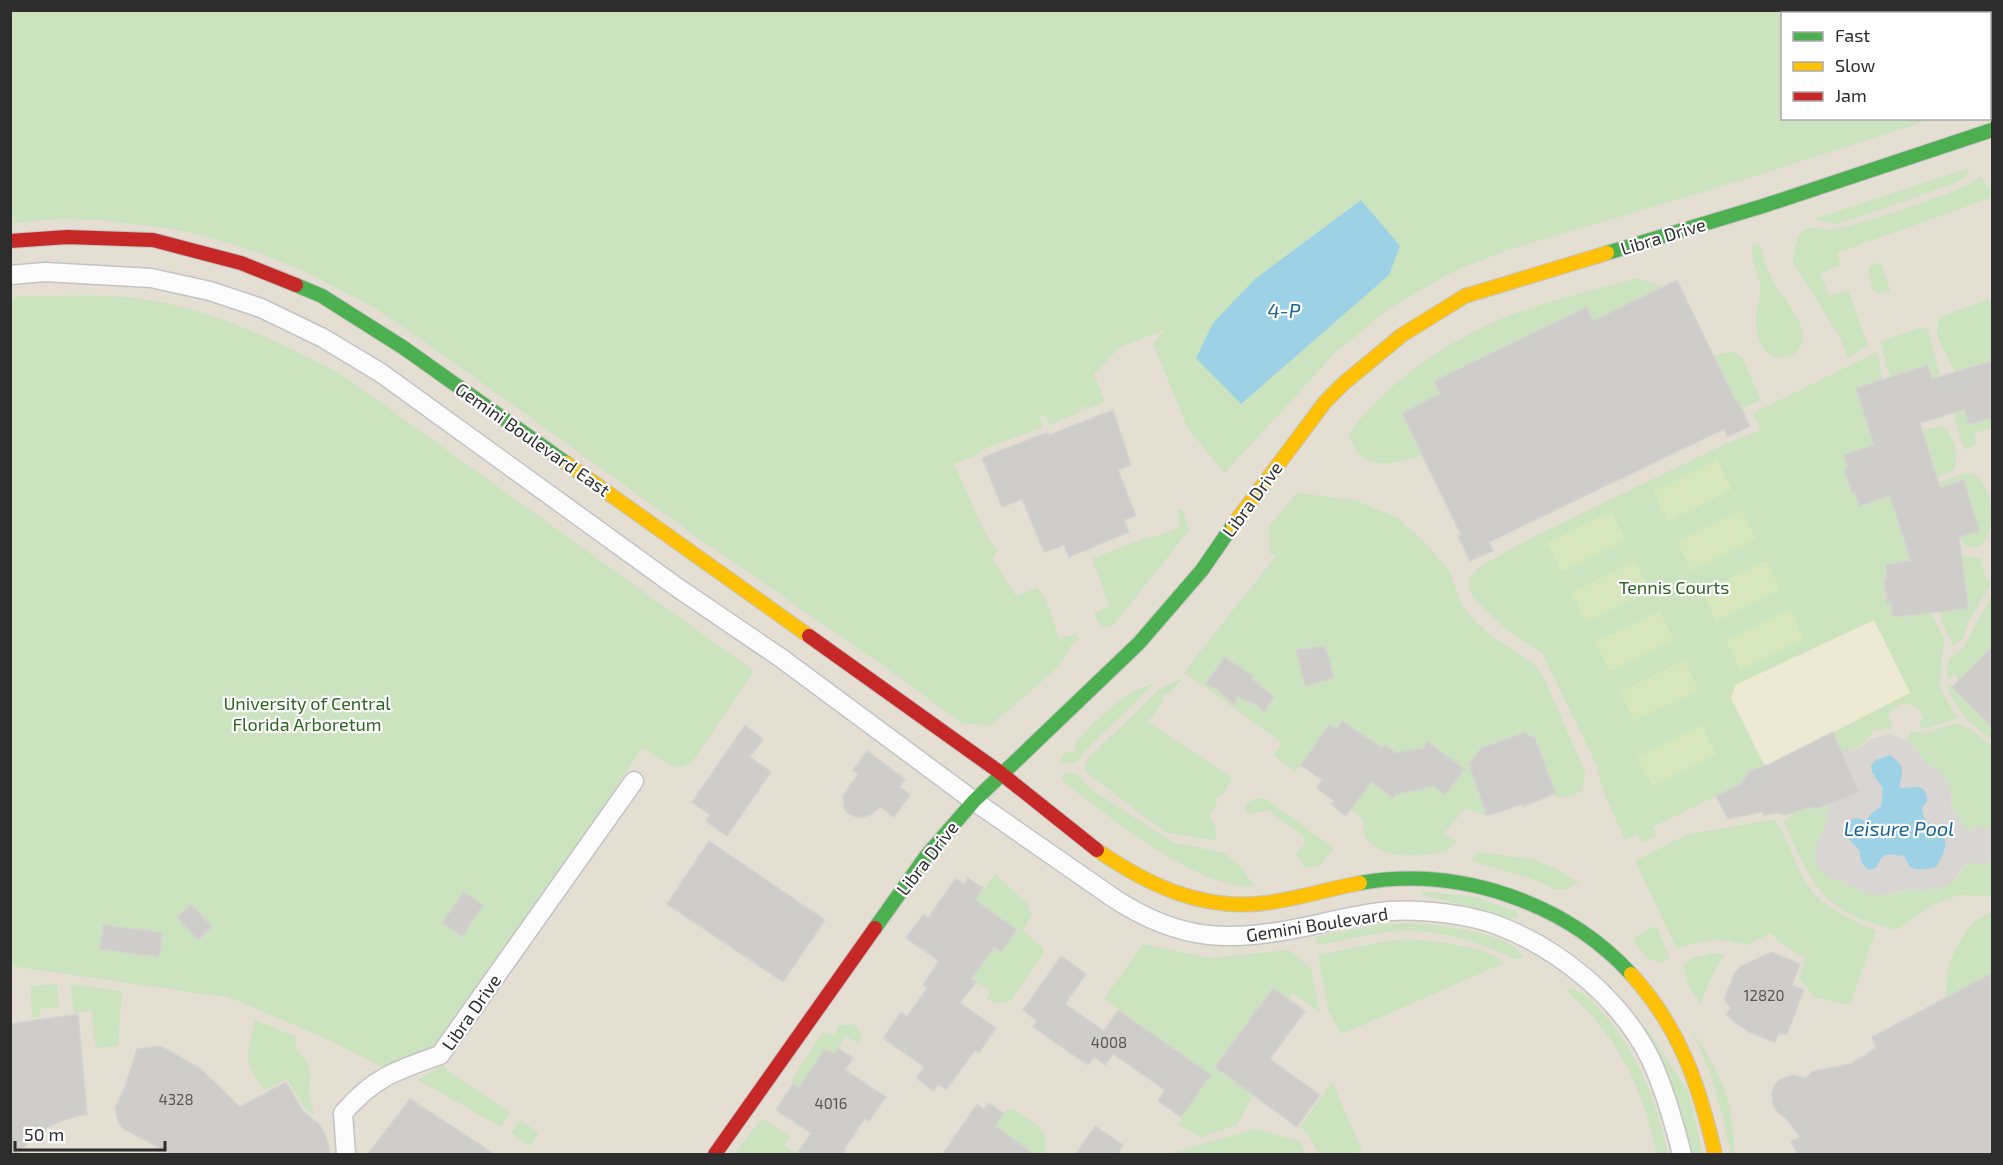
<svg xmlns="http://www.w3.org/2000/svg" width="2003" height="1165" font-family="'Exo 2',sans-serif">
<style>
.education{fill:#e4dfd2;fill-rule:evenodd}
.green{fill:#cce3bf}
.sand{fill:#ede9d3}
.pitch{fill:#d6e6bd}
.plaza{fill:#d8d5d2;fill-rule:evenodd}
.water{fill:#9dd1e6}
.building{fill:#cfcdca;stroke:#d5d3cf;stroke-width:1.5}
.lines{fill:none;stroke-linecap:round;stroke-linejoin:round}
.street-casing{stroke:#c4c3c3;stroke-width:21}
.fast-casing{stroke:#c4c3c3;stroke-width:16}
.slow-casing{stroke:#c4c3c3;stroke-width:16}
.jam-casing{stroke:#c4c3c3;stroke-width:16}
.street{stroke:#fcfbfb;stroke-width:18}
.fast{stroke:#4caf50;stroke-width:14}
.slow{stroke:#ffc107;stroke-width:14}
.jam{stroke:#c62828;stroke-width:14}
.labels{text-anchor:middle;dominant-baseline:central;stroke-width:4.5;stroke-linejoin:round;paint-order:stroke}
.number-label{font-size:15px;fill:#575756}
.street-label{font-size:18px;fill:#2d2d2d;stroke:#fff}
.park-label{font-size:18px;fill:#2c6620;stroke:#fff}
.water-label{font-size:20px;font-style:italic;fill:#176696;stroke:#fff}
</style>
<rect width="100%" height="100%" fill="#eae7e3"/>
<path class="education" d="M11,11H1992V1154H11ZM1782,14H1990V118H1782Z"/>
<path class="green" d="M1992,10V98L1990,99V14H1782V118L1932,119L1746,179L1508,250L1454,271L1390,308L1336,352L1225,473L1188,429L1153,343L1165,330L1120,347L1094,374L1105,402L1085,410L1084,406L1080,407L1081,412L1049,425L1046,416L1040,417L1043,427L989,447L981,451L979,454L954,464L985,533L998,551L992,558L1016,596L1037,588L1046,600L1059,638L1076,634L1079,640L1070,646C1070,663 1006,711 991,725L963,724L885,667L694,535L425,342L373,307L306,272L259,253L202,235L160,227L98,220L62,219L11,223L10,11Z
M1966,169H1969L1968,175L1953,184L1838,224L1813,219Z
M1980,176L1991,191L1990,198L1837,253L1841,265L1821,273L1829,296L1848,290L1868,345L1848,358L1840,337L1793,263L1795,245L1800,233L1810,227L1829,230L1845,227L1890,214L1944,195L1972,183Z
M1756,244H1759C1764,256 1766,268 1772,279C1781,297 1814,329 1799,349C1795,354 1789,357 1783,357C1761,360 1755,334 1756,317C1756,306 1761,296 1760,285C1759,272 1748,257 1753,245Z
M1880,262L1890,289V291L1879,294L1872,289L1868,271L1870,266Z
M1637,278L1663,287L1593,321L1587,307L1435,381L1440,394L1402,413L1422,455C1403,462 1372,471 1357,452C1354,447 1351,440 1348,435C1389,379 1449,340 1513,314C1553,299 1596,290 1637,278Z
M24,296C61,296 98,294 135,298C208,307 276,340 341,374L754,671L692,762C675,775 658,756 642,748L440,1055L392,1072L329,1040L231,998L11,966V298Z
M1992,298V361L1955,372L1937,336L1938,318Z
M1922,327L1928,330L1939,372L1937,378L1932,380L1928,365L1890,377L1880,342Z
M1732,351L1742,357L1761,400L1742,409L1738,402H1736L1714,356Z
M1877,352L1883,379L1856,389L1872,438L1886,441L1844,455L1848,468L1845,470L1852,492H1855L1859,505L1901,492L1892,503L1908,553L1924,549L1925,559L1886,565L1887,579L1884,580L1887,603H1891L1893,617L1931,613L1944,639L1940,685L1943,694L1958,718L1928,728H1921L1919,723L1923,719C1921,709 1912,704 1902,703L1889,712L1888,716L1893,726L1889,729L1873,730C1865,747 1859,748 1841,751L1833,732L1910,693L1874,620L1768,765L1757,768L1748,773L1747,781L1653,827L1657,836L1641,843L1638,834L1625,840L1603,791L1597,766L1542,653L1508,631L1488,612L1472,596L1469,586L1470,578L1476,570L1488,562L1531,538L1721,446L1760,430L1753,413Z
M1965,408L1969,424L1992,418V428L1974,433L1976,444L1966,450L1961,442L1953,412Z
M1936,427H1943C1954,438 1960,455 1954,470L1937,477L1922,430Z
M1966,473C1993,472 2002,538 1975,548L1965,545L1959,537L1979,531L1930,491L1936,484Z
M1296,493L1355,500L1398,518L1428,545L1450,572L1462,606L1475,621L1494,638L1534,664L1543,676L1585,772L1583,790L1572,796L1556,798L1535,738L1524,733L1484,747L1474,758L1476,766V783L1487,816L1465,809L1444,833L1457,842L1445,853C1439,851 1437,853 1431,854C1411,856 1371,858 1364,833C1363,829 1364,823 1363,819L1350,810L1322,780L1301,765L1295,772L1273,755L1282,743L1184,672L1276,556L1269,553V527Z
M1180,509L1183,510L1189,530L1113,626L1103,627L1097,621L1094,613L1109,606L1092,559L1147,537L1149,539L1180,527L1177,512Z
M1961,555L1981,559L1985,576L1992,583L1970,618L1963,639L1953,646L1942,622L1940,611L1968,608Z
M1992,595V647L1959,679L1954,674L1947,681L1992,726V740C1985,733 1974,727 1967,719C1951,702 1943,682 1949,659L1964,647Z
M1180,679L1182,680L1168,695L1165,694L1161,698L1163,701L1148,722L1232,778C1227,788 1225,794 1216,798L1217,804L1209,816L1214,822L1217,841L1165,832L1087,773L1085,767L1088,758L1161,688Z
M1155,683L1084,752L1077,763L1060,762L1061,758L1066,752H1075V743C1098,718 1123,692 1155,683Z
M1956,723L1970,729L1992,746V830L1979,826L1968,832L1965,830L1951,806L1952,797L1933,767L1925,763L1915,748L1906,740L1912,731L1927,733Z
M1069,773L1077,774L1091,789L1172,842L1224,853L1243,869L1254,886C1200,891 1109,816 1066,784L1061,775Z
M1257,798L1266,799L1334,848L1321,865L1304,868L1296,853L1305,844L1304,837L1268,810C1260,811 1250,817 1245,809C1247,802 1251,800 1257,798Z
M1829,804L1826,823L1819,839L1830,878C1846,881 1858,891 1874,894C1884,896 1897,892 1907,891C1934,888 1953,892 1967,862C1976,860 1978,867 1992,861V896L1960,895L1935,904L1896,930C1884,926 1871,923 1860,919C1816,902 1801,861 1784,821C1804,803 1807,813 1829,804Z
M1775,819C1787,838 1793,859 1804,879C1818,906 1849,918 1876,931L1851,1003L1843,1004L1814,997L1799,978L1805,958L1783,945L1771,933L1748,945C1721,938 1702,939 1677,949L1635,861L1686,835Z
M1477,852L1533,859L1559,870L1580,883L1564,890L1554,889L1535,880L1471,861Z
M995,874L1028,904L1032,915L1023,930L1044,949L1043,954L1011,1000C1002,1004 995,1005 986,998L991,991L971,979L994,947L1001,952L1017,930L975,900Z
M1422,891L1476,897L1517,912L1518,917L1509,919L1484,910L1422,895Z
M1992,912V973L1947,998C1940,977 1959,934 1976,921C1981,917 1987,915 1992,912Z
M1408,923C1436,925 1511,931 1524,958L1516,959C1480,943 1444,930 1404,931C1375,931 1346,941 1317,945L1315,937L1380,924Z
M1652,927L1657,928L1670,959L1660,963L1647,958L1633,941L1636,936Z
M1408,939C1434,942 1483,945 1504,962L1502,964L1342,1034L1328,1011L1318,955L1382,942Z
M1143,944L1209,958L1289,950L1311,968L1320,1013L1293,993L1288,999L1273,988L1216,1067L1253,1095L1237,1125L1200,1137L1179,1125L1181,1117L1205,1083L1193,1074L1198,1066L1104,999Z
M1714,953L1725,955C1715,968 1705,989 1701,1005L1688,985L1683,966L1692,958Z
M57,984L58,1007L40,1009V1017H32L30,986Z
M70,984L122,991L118,1046L96,1048L91,1011L74,1013Z
M1567,988C1585,991 1595,1003 1606,1017C1641,1060 1656,1101 1668,1154H1657C1641,1086 1621,1039 1567,992Z
M255,1020L295,1036L297,1051C315,1067 310,1073 310,1095C310,1101 313,1108 314,1114L306,1110L287,1079L265,1090C241,1062 247,1054 255,1020Z
M851,1024L856,1026L863,1035L858,1043L845,1036L834,1054L825,1049L799,1088L791,1082L822,1033H828L833,1036L837,1031V1026Z
M1646,1027L1688,1091L1703,1154H1692C1680,1108 1670,1070 1644,1029Z
M1690,1028C1719,1070 1735,1101 1734,1154H1731C1722,1110 1711,1068 1690,1028Z
M443,1065L447,1070L510,1113L501,1127L418,1080Z
M1332,1082L1362,1150L1352,1154H1318L1309,1135L1300,1127Z
M1011,1109L1015,1110C1030,1121 1056,1132 1043,1154H1034L995,1126L1003,1113Z
M520,1120L539,1133L530,1146L511,1133Z
M761,1120H765L790,1137L785,1146L798,1154H734Z
M1255,1129L1300,1141L1306,1154H1168Z"/>
<path class="sand" d="M1874,620L1910,693L1768,765L1763,763L1731,698L1735,685Z"/>
<path class="pitch" d="M1717,460L1732,489L1668,522L1653,492Z
M1742,510L1756,539L1692,571L1677,542Z
M1611,511L1626,540L1562,572L1547,543Z
M1766,560L1780,589L1716,621L1701,592Z
M1635,561L1650,590L1586,622L1571,592Z
M1790,609L1804,638L1740,670L1726,641Z
M1660,611L1674,640L1610,672L1595,642Z
M1684,660L1699,690L1634,721L1620,692Z
M1702,725L1716,754L1652,786L1637,757Z"/>
<path class="plaza" d="M1889,734L1906,740L1915,748L1925,763L1933,767L1941,773L1951,790V806L1966,830L1968,832L1979,826L1992,830V861L1981,865L1967,862L1957,876L1951,883L1942,887L1922,891L1910,890L1877,895L1866,893L1840,880L1830,878L1817,866L1815,857L1816,847L1826,823L1829,804L1859,791L1841,751L1859,748L1871,739ZM1883,756L1898,787L1904,790L1909,788L1926,804L1922,808L1924,820L1930,829L1936,832L1945,850L1936,867L1909,866L1904,856L1891,853L1884,855L1876,868L1869,870L1863,867L1860,859V851L1846,836L1881,807L1883,789L1879,783L1871,766L1876,760Z"/>
<path class="water" d="M1361,200L1400,246L1389,275L1241,404L1196,358L1213,323L1255,279Z
M1890,755C1906,767 1903,771 1899,787C1907,791 1922,781 1926,794C1929,800 1925,804 1922,808L1924,819L1929,823L1930,829L1936,832L1940,831C1951,842 1943,855 1936,867C1929,869 1915,872 1909,866C1907,863 1906,859 1904,856C1887,854 1885,850 1876,868L1869,870C1861,865 1860,860 1860,851L1846,836V826L1850,820L1857,818L1865,821L1874,811L1881,807L1883,789L1872,772L1871,766L1876,760Z"/>
<path class="building" d="M1677,280L1736,402H1738L1750,426L1728,437L1724,429L1489,542L1493,551L1470,561L1458,536L1461,535L1402,413L1440,394L1434,381L1587,307L1593,321Z
M1992,361V418L1968,424L1965,409L1920,423L1940,488L1964,480L1979,531L1959,537L1968,608L1893,617L1891,603L1887,604L1884,580L1887,579L1886,565L1911,561L1890,496L1859,506L1855,492L1852,493L1844,470L1848,468L1844,455L1874,445L1856,388L1928,365L1932,379Z
M1113,410L1131,465L1118,470L1136,516L1124,520L1129,532L1069,557L1064,545L1044,552L1022,499L1002,507L982,458L1048,432L1049,435Z
M1325,646L1334,678L1305,686L1296,650Z
M1992,647V727L1952,687Z
M1225,657L1254,677L1252,679L1274,697L1264,712L1256,705L1238,697L1234,705L1217,689L1205,684Z
M1342,721L1382,748L1385,744L1396,753L1423,748L1428,742L1464,769L1445,795L1434,786L1396,794L1393,798L1371,782L1346,816L1331,804L1334,801L1317,788L1322,780L1301,765L1329,724L1337,729Z
M745,725L763,739L750,757L771,772L727,836L706,821L710,815L692,802Z
M1833,732L1859,792L1818,808H1806L1786,815L1778,813L1764,815L1762,812L1728,819L1716,796L1741,784L1748,773L1757,768L1768,765Z
M1524,733L1535,738L1555,793L1523,807L1522,804L1487,816L1469,764L1481,748Z
M867,751L905,779L900,787L910,795L894,817L881,807L870,815L858,818L848,813L844,808L843,796L858,774L853,770Z
M709,841L825,920L783,982L667,904Z
M956,878L964,884L968,878L983,888L975,900L1017,930L1001,952L994,947L971,979L976,982L960,1003L996,1028L979,1053L975,1050L946,1090L938,1084L934,1091L916,1078L924,1067L883,1038L901,1012L907,1017L927,988L923,985L939,961L906,938L923,915L928,918Z
M464,892L483,905L462,936L442,923Z
M191,904L212,927L198,940L177,917Z
M103,925L163,933L159,957L100,949Z
M1771,952L1800,964L1792,985L1804,990L1787,1034H1778L1775,1042L1751,1033L1737,1024L1726,1014L1731,1008L1724,999L1735,973L1741,966Z
M1061,956L1086,974L1065,1004L1104,1031L1118,1010L1211,1075L1181,1117L1158,1101L1165,1090L1113,1054L1105,1065L1094,1057L1088,1065L1033,1027L1037,1021L1023,1010Z
M1992,973V1155H1798L1791,1141L1800,1137L1786,1118L1779,1114L1773,1105L1772,1093L1774,1086L1779,1080L1793,1075L1806,1078L1813,1071L1851,1064L1876,1048L1872,1037Z
M1273,988L1305,1011L1270,1059L1320,1095L1297,1127L1215,1067Z
M78,1014L87,1114L63,1120L42,1130L16,1155H10V1024Z
M160,1046L200,1068L240,1107L286,1082L303,1111L320,1125L326,1137L331,1155H173L122,1128L118,1121L115,1108L125,1087L137,1049Z
M838,1048L853,1058L845,1070L886,1097L869,1121L865,1118L845,1148L844,1155H796L811,1133L776,1110L793,1084L799,1088L825,1049L834,1054Z
M410,1099L496,1155H367Z
M989,1103L1003,1113L995,1126L1035,1155H942L977,1104L984,1109Z
M1095,1126L1123,1145L1117,1155H1075Z"/>
<g class="lines">
<defs>
<path id="street" d="M10,275L45,272L151,278L210,291L261,308L323,338L381,373L678,588L781,658L974,801L1115,899C1183,943 1232,942 1309,926C1336,920 1363,913 1390,911C1421,909 1467,914 1497,925C1560,949 1621,999 1651,1060C1665,1090 1674,1123 1682,1154
M346,1154L343,1113C374,1077 397,1070 440,1055L634,781"/>
<path id="fast" d="M1607,253L1763,206L1992,130
M296,285L322,296L404,348L566,463
M1360,883C1457,866 1564,901 1631,974
M875,928L927,855L974,801L1139,643L1202,570L1233,525"/>
<path id="slow" d="M566,463L809,636
M1233,525L1325,402L1344,383L1402,335L1465,296L1607,253
M1097,850C1148,885 1202,911 1265,903C1297,899 1328,889 1360,883
M1631,974C1680,1028 1699,1084 1715,1154"/>
<path id="jam" d="M10,241L67,237L153,240L241,263L296,285
M809,636L998,771L1097,850
M715,1154L875,928"/>
</defs>
<use href="#street" class="street-casing"/>
<use href="#fast" class="fast-casing"/>
<use href="#slow" class="slow-casing"/>
<use href="#jam" class="jam-casing"/>
<use href="#street" class="street"/>
<use href="#fast" class="fast"/>
<use href="#slow" class="slow"/>
<use href="#jam" class="jam"/>
</g>
<g class="labels">
<g class="number-label">
<text x="1764" y="995">12820</text>
<text x="1109" y="1042">4008</text>
<text x="176" y="1099">4328</text>
<text x="831" y="1103">4016</text>
</g>
<g class="street-label">
<text transform="translate(1663 236) rotate(-17)">Libra Drive</text>
<text transform="translate(533 439) rotate(35)">Gemini Boulevard East</text>
<text transform="translate(1252 499) rotate(-54)">Libra Drive</text>
<text transform="translate(927 858) rotate(-52)">Libra Drive</text>
<text transform="translate(1317 924) rotate(-9)">Gemini Boulevard</text>
<text transform="translate(471 1012) rotate(-55)">Libra Drive</text>
</g>
<g class="park-label">
<text x="1674" y="587">Tennis Courts</text>
<text x="307" y="703">University of Central<tspan x="307" dy="21">Florida Arboretum</tspan></text>
</g>
<g class="water-label">
<text x="1284" y="310">4-P</text>
<text x="1899" y="828">Leisure Pool</text>
</g>
</g>
<rect width="2003" height="1165" fill="none" stroke="#2d2d2d" stroke-width="24"/>
<rect x="1781" y="12" width="210" height="108" fill="#ffffff" stroke="#ababab" stroke-width="1.5"/>
<rect x="1793" y="32" width="30" height="9" fill="#4caf50" stroke="#ababab" stroke-width="1.5"/>
<text x="1835" y="42" font-size="18" fill="#2d2d2d">Fast</text>
<rect x="1793" y="62" width="30" height="9" fill="#ffc107" stroke="#ababab" stroke-width="1.5"/>
<text x="1835" y="72" font-size="18" fill="#2d2d2d">Slow</text>
<rect x="1793" y="92" width="30" height="9" fill="#c62828" stroke="#ababab" stroke-width="1.5"/>
<text x="1835" y="102" font-size="18" fill="#2d2d2d">Jam</text>
<path d="M15 1141v9h150v-9" fill="none" stroke="#2d2d2d" stroke-width="3"/>
<text x="24" y="1141" font-size="18" fill="#2d2d2d" stroke="#ffffff" stroke-width="4.5" paint-order="stroke">50 m</text>
</svg>
